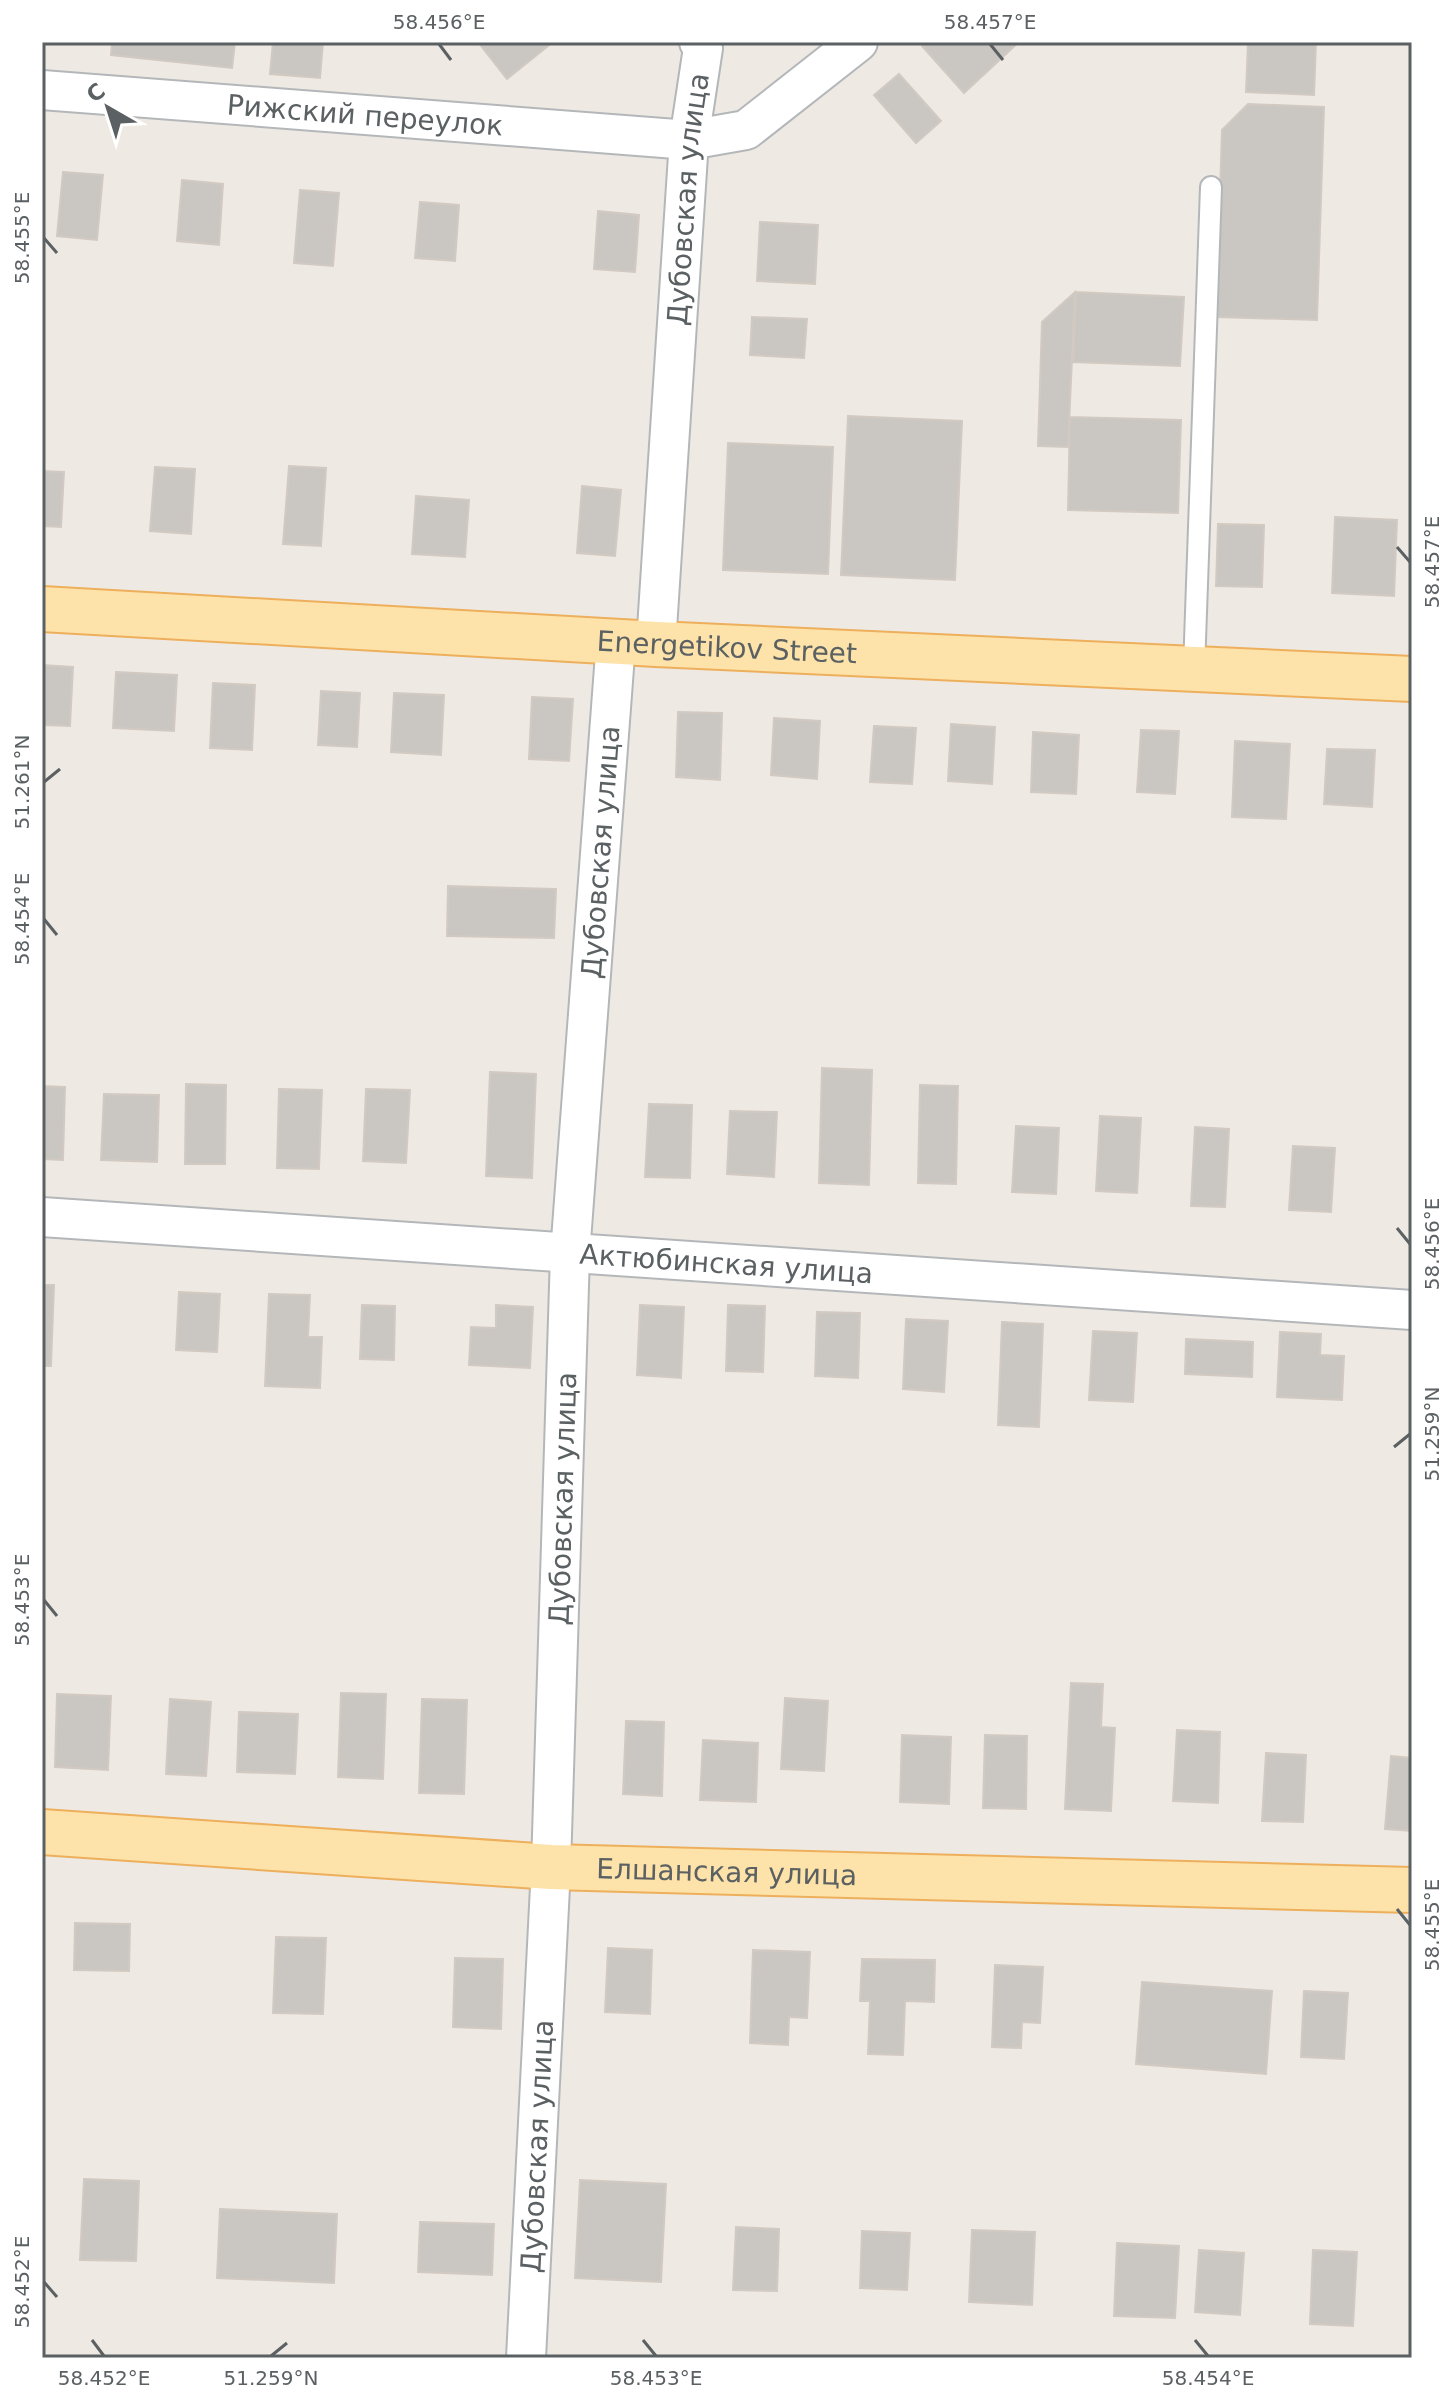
<svg xmlns="http://www.w3.org/2000/svg" width="1454" height="2400" font-family="'DejaVu Sans',sans-serif">
<style>
.building{fill:#cac7c2;stroke:#d2cac2;stroke-width:2}
.lines{fill:none;stroke-linecap:round;stroke-linejoin:round}
.service-casing{stroke:#b4b7ba;stroke-width:24}
.minor-casing{stroke:#b4b7ba;stroke-width:42}
.primary-casing{stroke:#eeaf5c;stroke-width:48}
.service{stroke:#fff;stroke-width:20}
.minor{stroke:#fff;stroke-width:38}
.primary{stroke:#fde3a9;stroke-width:44}
.ticks{fill:none;stroke:#5b6063;stroke-width:3}
.labels{text-anchor:middle;dominant-baseline:central;stroke-width:8;stroke-linejoin:round;paint-order:stroke}
.street-label{font-size:28px;fill:#5b6063;stroke:#fff}
.neatline{fill:none;stroke:#5b6063;stroke-width:3}
.ticks-label{font-size:20px;text-anchor:middle;fill:#5b6063}
</style>
<rect width="100%" height="100%" fill="#eeeae3"/>
<path class="building" d="M112,42H235L232,68L111,55Z
M273,42H323L320,78L270,74Z
M478,42H553L507,79Z
M926,42H1019L964,93L922,46Z
M1248,42H1316L1314,95L1246,92Z
M899,74L941,121L916,143L874,95Z
M1248,104L1324,107L1317,320L1216,317L1222,130Z
M63,172L103,175L97,240L57,236Z
M182,180L223,184L219,245L177,241Z
M300,190L339,193L333,266L294,263Z
M420,202L459,205L455,261L415,258Z
M598,211L639,215L635,272L594,269Z
M760,222L818,225L815,284L757,281Z
M1075,292L1068,447L1038,446L1042,322Z
M1076,292L1184,297L1180,366L1073,362Z
M752,317L807,319L804,358L750,355Z
M848,416L962,421L955,580L841,575Z
M1070,417L1181,420L1178,513L1068,510Z
M728,443L833,447L828,574L723,570Z
M289,466L326,468L321,546L283,544Z
M155,467L195,469L191,534L150,531Z
M42,471L64,472L61,527L42,526Z
M582,486L621,490L615,556L577,553Z
M416,496L469,500L465,557L412,554Z
M1335,517L1397,520L1394,596L1332,593Z
M1218,524L1264,525L1262,587L1216,586Z
M42,665L73,667L70,726L42,725Z
M116,672L177,675L174,731L113,728Z
M213,683L255,685L252,750L210,748Z
M321,691L360,693L357,747L318,745Z
M394,693L444,695L441,755L391,752Z
M532,697L573,699L569,761L529,759Z
M678,712L722,713L720,780L676,777Z
M774,718L820,721L817,779L771,775Z
M951,724L995,727L992,784L948,781Z
M874,726L916,728L912,784L870,782Z
M1141,730L1179,731L1175,794L1137,792Z
M1033,732L1079,735L1076,794L1031,792Z
M1235,741L1290,744L1286,819L1232,817Z
M1327,749L1375,750L1372,807L1324,804Z
M448,886L556,889L554,938L447,936Z
M822,1068L872,1070L869,1185L819,1183Z
M490,1072L536,1074L532,1178L486,1176Z
M186,1084L226,1085L225,1164H185Z
M920,1085L958,1086L956,1184L918,1183Z
M42,1086L65,1087L63,1160L42,1159Z
M279,1089L322,1090L319,1169L277,1168Z
M366,1089L410,1090L406,1163L363,1161Z
M104,1094L159,1095L157,1162L101,1160Z
M649,1104L692,1105L690,1178L645,1177Z
M730,1111L777,1112L774,1177L727,1174Z
M1100,1116L1141,1118L1137,1193L1096,1191Z
M1016,1126L1059,1128L1056,1194L1012,1192Z
M1195,1127L1229,1129L1225,1207L1191,1206Z
M1293,1146L1335,1148L1331,1212L1289,1210Z
M42,1285H54L51,1366H42Z
M179,1292L220,1294L217,1352L176,1350Z
M269,1294L310,1295L308,1337H322L320,1388L265,1386Z
M362,1305L395,1306L394,1360L360,1359Z
M496,1305L533,1307L530,1368L469,1365L471,1327L496,1328Z
M640,1305L684,1307L681,1378L637,1375Z
M728,1305L765,1306L763,1372L726,1371Z
M817,1312L860,1313L858,1378L815,1376Z
M906,1319L948,1321L944,1392L903,1389Z
M1002,1322L1043,1324L1039,1427L998,1425Z
M1093,1331L1137,1333L1133,1402L1089,1400Z
M1280,1332L1321,1334L1320,1355L1344,1356L1342,1400L1277,1397Z
M1186,1339L1253,1342L1252,1377L1185,1374Z
M1071,1683L1103,1684L1101,1727L1115,1728L1111,1811L1065,1809Z
M341,1693L386,1694L383,1779L338,1777Z
M57,1694L111,1696L108,1770L55,1767Z
M785,1698L828,1701L824,1771L781,1769Z
M170,1699L211,1702L206,1776L166,1774Z
M422,1699L467,1700L464,1794L419,1793Z
M239,1712L298,1714L295,1774L237,1772Z
M626,1721L664,1722L662,1796L623,1794Z
M1177,1730L1220,1732L1218,1803L1173,1801Z
M902,1735L951,1737L949,1804L900,1802Z
M985,1735L1027,1736L1026,1809L983,1808Z
M703,1740L758,1743L756,1802L700,1800Z
M1266,1753L1306,1755L1303,1822L1262,1821Z
M1391,1756L1412,1758V1831L1385,1829Z
M75,1923L130,1924L129,1971L74,1970Z
M276,1937L326,1938L323,2014L273,2013Z
M608,1948L652,1950L650,2014L605,2012Z
M753,1950L810,1952L807,2018L789,2017L788,2045L750,2043Z
M455,1958L503,1959L501,2029L453,2027Z
M862,1959L935,1960L934,2002L905,2001L903,2055L868,2054L870,2001H860Z
M995,1965L1043,1967L1040,2023L1022,2022L1021,2048L992,2047Z
M1142,1982L1272,1991L1266,2074L1136,2064Z
M1304,1991L1348,1993L1344,2059L1301,2057Z
M84,2179L139,2181L136,2261L80,2260Z
M580,2180L666,2184L661,2282L575,2278Z
M220,2209L337,2214L334,2283L217,2278Z
M420,2222L494,2224L492,2275L418,2272Z
M736,2227L779,2229L777,2291L733,2290Z
M972,2230L1035,2232L1032,2305L969,2302Z
M862,2231L910,2233L907,2290L860,2288Z
M1117,2243L1179,2246L1175,2318L1114,2316Z
M1199,2250L1244,2253L1240,2315L1195,2312Z
M1313,2250L1357,2252L1353,2326L1310,2324Z"/>
<g class="lines">
<defs>
<path id="service" d="M1194,669L1211,187"/>
<g id="minor">
<path id="s1" d="M42,90L689,140L746,130L858,42"/>
<path id="s2" d="M656,644L689,140L703,48L699,42"/>
<path id="s3" d="M42,1217L1412,1310"/>
<path id="s4" d="M526,2358L551,1867L570,1254L616,641"/>
</g>
<g id="primary">
<path id="s5" d="M42,609L656,644L1412,679"/>
<path id="s6" d="M42,1832L551,1867L1412,1890"/>
</g>
</defs>
<use href="#service" class="service-casing"/>
<use href="#minor" class="minor-casing"/>
<use href="#primary" class="primary-casing"/>
<use href="#service" class="service"/>
<use href="#minor" class="minor"/>
<use href="#primary" class="primary"/>
</g>
<path class="ticks" d="M439,44L451,60M990,44L1003,60M44,238L57,253M1397,547L1410,562M44,782L60,769M44,919L57,935M1397,1228L1410,1244M1394,1447L1410,1434M44,1600L57,1616M1397,1909L1410,1925M44,2282L57,2297M92,2340L104,2356M643,2340L656,2356M1195,2340L1208,2356M271,2356L287,2343"/>
<g class="labels">
<g class="street-label">
<text stroke="none"><textPath href="#s1" startOffset="324">Рижский переулок</textPath></text>
<text stroke="none"><textPath href="#s2" startOffset="446">Дубовская улица</textPath></text>
<text stroke="none"><textPath href="#s5" startOffset="686">Energetikov Street</textPath></text>
<text stroke="none"><textPath href="#s4" startOffset="1508">Дубовская улица</textPath></text>
<text stroke="none"><textPath href="#s3" startOffset="686">Актюбинская улица</textPath></text>
<text stroke="none"><textPath href="#s4" startOffset="860">Дубовская улица</textPath></text>
<text stroke="none"><textPath href="#s6" startOffset="686">Елшанская улица</textPath></text>
<text stroke="none"><textPath href="#s4" startOffset="212">Дубовская улица</textPath></text>
</g>
</g>
<rect width="1454" height="2400" fill="none" stroke="#ffffff" stroke-width="88"/>
<g transform="translate(108 108) rotate(321)" stroke="#ffffff" stroke-width="6" paint-order="stroke">
<path d="M0-6L14 30L0 20L-14 30Z" fill="#5b6063"/>
<text y="-12" font-size="22" font-weight="bold" text-anchor="middle" fill="#5b6063">С</text>
</g>
<rect x="44" y="44" width="1366" height="2312" class="neatline"/>
<g class="ticks-label">
<text x="439" y="29">58.456°E</text>
<text x="990" y="29">58.457°E</text>
<text transform="translate(22 238) rotate(-90)" y="7">58.455°E</text>
<text transform="translate(1432 562) rotate(-90)" y="7">58.457°E</text>
<text transform="translate(22 782) rotate(-90)" y="7">51.261°N</text>
<text transform="translate(22 919) rotate(-90)" y="7">58.454°E</text>
<text transform="translate(1432 1244) rotate(-90)" y="7">58.456°E</text>
<text transform="translate(1432 1434) rotate(-90)" y="7">51.259°N</text>
<text transform="translate(22 1600) rotate(-90)" y="7">58.453°E</text>
<text transform="translate(1432 1925) rotate(-90)" y="7">58.455°E</text>
<text transform="translate(22 2282) rotate(-90)" y="7">58.452°E</text>
<text x="104" y="2385">58.452°E</text>
<text x="271" y="2385">51.259°N</text>
<text x="656" y="2385">58.453°E</text>
<text x="1208" y="2385">58.454°E</text>
</g>
</svg>
